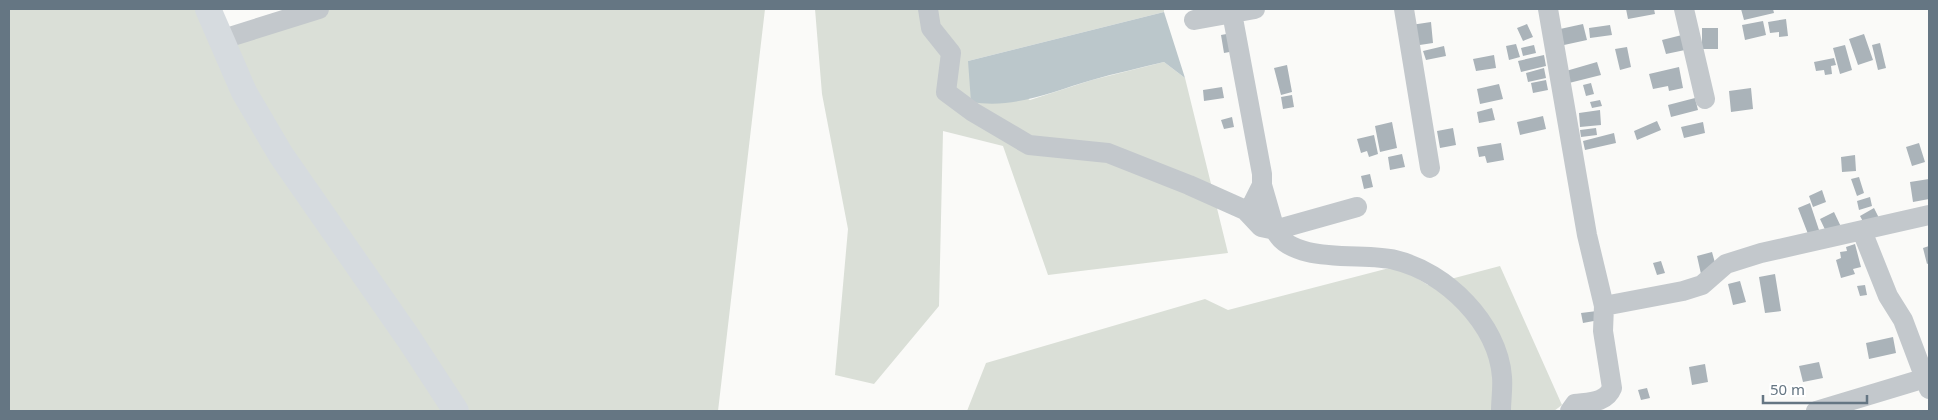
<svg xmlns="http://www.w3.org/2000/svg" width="1938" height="420" font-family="'Noto Sans',sans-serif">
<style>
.green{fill:#dadfd7}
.water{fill:#bbc7cb}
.building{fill:#aab3b9}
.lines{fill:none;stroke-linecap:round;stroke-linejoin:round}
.minor{stroke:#c3c8cc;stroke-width:20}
.major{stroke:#d6dbdf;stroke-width:26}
</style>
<rect width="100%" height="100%" fill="#fafaf8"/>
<path class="green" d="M9,9H208L220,39L319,9H765L718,411H9Z
M815,9H1164V12L968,61L1030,100L1092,80L1164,62L1185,78L1228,253L1048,275L1003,146L943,131L939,306L874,384L835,375L848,229L822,94Z
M1397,266L1428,285L1500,266L1562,405L1554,411H967L986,363L1205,299L1228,310Z"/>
<path class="water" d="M1164,12L1185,78L1164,62C1140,68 1116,73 1092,80C1050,92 1016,109 971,102L968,61Z"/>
<path class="building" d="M1626,9H1654L1655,14L1628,19Z
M1741,9H1773L1774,13L1744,20Z
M1786,19L1788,36L1779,37V32L1770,33L1768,22Z
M1763,21L1766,35L1745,40L1742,25Z
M1431,22L1433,43L1413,46L1411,25Z
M1527,24L1533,37L1523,41L1517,28Z
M1583,24L1587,40L1564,45L1560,29Z
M1610,25L1612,35L1590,38L1589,28Z
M1702,28H1718V49H1702Z
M1232,33L1235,51L1224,53L1221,35Z
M1864,34L1873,60L1858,65L1849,39Z
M1682,35L1685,50L1666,54L1662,40Z
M1880,43L1886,68L1878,70L1872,45Z
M1516,44L1520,57L1509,60L1506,46Z
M1534,45L1536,53L1523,56L1521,48Z
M1845,45L1852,70L1840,74L1833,48Z
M1444,46L1446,56L1426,60L1423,51Z
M1627,47L1631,67L1620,70L1615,49Z
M1494,55L1496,68L1476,71L1473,59Z
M1544,55L1546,66L1521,72L1518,61Z
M1834,58L1836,65L1831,66L1832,74L1825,75L1824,70L1816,71L1814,62Z
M1597,62L1601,75L1569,83L1566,71Z
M1287,65L1292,92L1281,95L1274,68Z
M1679,67L1683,88L1669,91L1668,86L1653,89L1649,74Z
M1544,68L1546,78L1528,82L1526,73Z
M1546,80L1548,90L1533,93L1531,83Z
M1591,83L1594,94L1586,96L1583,85Z
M1499,84L1503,99L1480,104L1477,89Z
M1222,87L1224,98L1204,101L1203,90Z
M1751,88L1753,109L1731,112L1729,91Z
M1292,95L1294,107L1283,109L1281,97Z
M1695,98L1698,110L1671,117L1668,105Z
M1600,100L1602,106L1592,108L1590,102Z
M1492,108L1495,120L1479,123L1477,112Z
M1600,110L1601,125L1580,127L1579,113Z
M1543,116L1546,129L1520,135L1517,122Z
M1232,117L1234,127L1224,129L1221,120Z
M1657,121L1661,130L1637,140L1634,131Z
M1392,122L1397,148L1380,152L1375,126Z
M1703,122L1705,133L1684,138L1681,127Z
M1453,128L1456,145L1440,148L1437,131Z
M1596,128L1597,135L1581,137L1580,130Z
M1614,133L1616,143L1585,150L1583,141Z
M1374,135L1378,154L1369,157L1367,151L1361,153L1357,139Z
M1501,143L1504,160L1487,163L1485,156L1479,157L1477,147Z
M1919,143L1925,162L1912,166L1906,147Z
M1402,154L1405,167L1390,170L1388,157Z
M1855,155L1856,171L1842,172L1841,157Z
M1370,174L1373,187L1364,189L1361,176Z
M1859,177L1864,193L1857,196L1851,179Z
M1929,179V199L1913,202L1910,182Z
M1822,190L1826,202L1813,207L1809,196Z
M1870,197L1872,206L1859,210L1857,201Z
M1810,203L1819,230L1808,234L1798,208Z
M1874,208L1880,220L1866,227L1860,216Z
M1834,212L1843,231L1829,238L1820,219Z
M1855,244L1861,267L1853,269L1855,274L1841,278L1836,260L1841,258L1840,252L1847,251L1846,247Z
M1929,246V263L1927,264L1923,248Z
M1712,252L1717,270L1701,274L1697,256Z
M1661,261L1665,273L1657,275L1653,263Z
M1775,274L1781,311L1765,313L1759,277Z
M1740,281L1746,302L1733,305L1728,284Z
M1865,285L1867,295L1860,296L1857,286Z
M1597,311L1599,320L1583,323L1581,313Z
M1893,337L1896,353L1869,359L1866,343Z
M1819,362L1823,378L1803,382L1799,366Z
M1705,364L1708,382L1692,385L1689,367Z
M1647,388L1650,398L1641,400L1638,390Z"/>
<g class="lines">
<path class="minor" d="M928,9L931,28L951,53L946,92L973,112L1029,145L1108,153L1189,185L1245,210L1261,227L1275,230C1291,265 1364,252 1395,260C1446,272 1498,324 1502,377C1503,388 1501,400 1501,411
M1404,9L1430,168
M1548,9L1587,235L1604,306L1603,331L1612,388C1606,403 1589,402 1575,404L1570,411
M1684,9L1705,99
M1232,13L1262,174V185L1248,213
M1194,20L1255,9
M220,40L319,9
M1262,185L1275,230L1357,207
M1862,231L1888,296L1903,320L1929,389
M1604,306L1683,291L1702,285L1726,264L1761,253L1929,215
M1816,411L1929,377"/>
<path class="major" d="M208,9L244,92L281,155L409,339L456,411"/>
</g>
<rect width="1938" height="420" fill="none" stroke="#657683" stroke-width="20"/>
<path d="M1763 395v8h104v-8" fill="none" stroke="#657683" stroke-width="2.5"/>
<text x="1770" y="395" font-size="15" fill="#657683" stroke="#ffffff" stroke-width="4" paint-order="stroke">50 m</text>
</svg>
